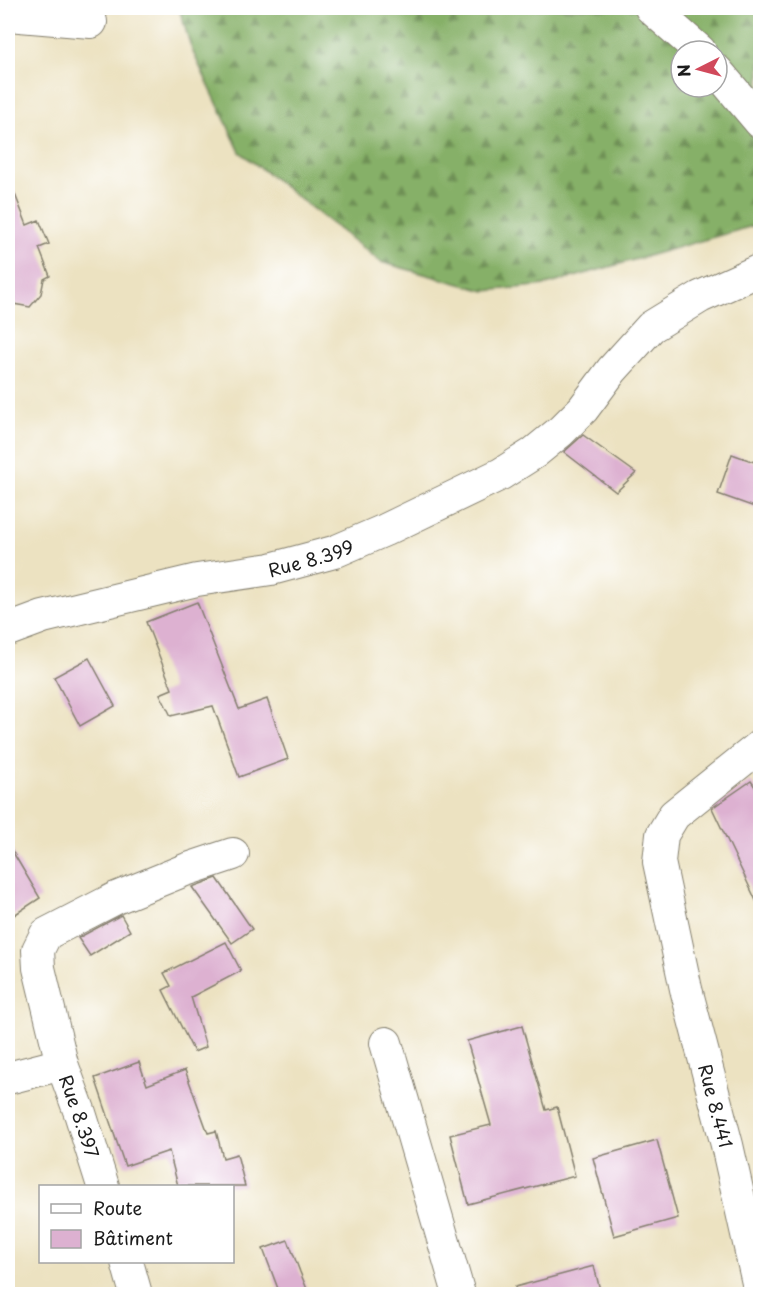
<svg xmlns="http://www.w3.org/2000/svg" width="768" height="1302" font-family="'Playpen Sans',sans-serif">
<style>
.forest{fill:url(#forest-firs);stroke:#516642;stroke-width:1.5;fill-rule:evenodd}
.building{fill:#ddb1d1}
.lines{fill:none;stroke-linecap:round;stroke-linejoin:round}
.minor-casing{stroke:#847f6e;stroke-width:34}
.minor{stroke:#fff;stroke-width:32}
.labels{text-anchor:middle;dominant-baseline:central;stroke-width:4.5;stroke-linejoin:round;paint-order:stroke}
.street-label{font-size:18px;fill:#1c1c1c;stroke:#fff}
</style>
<defs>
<pattern id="forest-firs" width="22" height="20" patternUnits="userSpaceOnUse" patternTransform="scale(1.5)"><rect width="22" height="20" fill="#86b067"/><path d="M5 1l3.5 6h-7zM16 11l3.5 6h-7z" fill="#6d8e54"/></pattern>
</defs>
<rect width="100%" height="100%" fill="#fff"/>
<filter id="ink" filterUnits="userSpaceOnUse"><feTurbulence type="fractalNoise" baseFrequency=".0167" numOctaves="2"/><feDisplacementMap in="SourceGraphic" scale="12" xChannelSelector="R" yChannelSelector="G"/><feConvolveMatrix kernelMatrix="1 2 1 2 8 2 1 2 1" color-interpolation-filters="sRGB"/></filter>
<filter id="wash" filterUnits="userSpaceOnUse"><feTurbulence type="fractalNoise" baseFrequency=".008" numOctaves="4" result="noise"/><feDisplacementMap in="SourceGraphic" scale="24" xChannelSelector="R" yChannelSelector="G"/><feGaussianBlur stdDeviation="1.35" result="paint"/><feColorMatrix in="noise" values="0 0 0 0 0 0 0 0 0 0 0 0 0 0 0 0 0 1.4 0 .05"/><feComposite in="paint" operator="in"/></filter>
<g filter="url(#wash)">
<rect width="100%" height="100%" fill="#ece2c1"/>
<path class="forest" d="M179,8H760V224L546,285L485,291L381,262L240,152L192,50ZM681,51H717V87H681Z"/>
<g id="blocks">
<path class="building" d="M8,179H9L27,225L39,220L49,244L39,248L50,276L44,279L41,294L30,307L8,303Z
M583,435L636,473L616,492L564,452Z
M732,454L760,464V509L718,494Z
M197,602L239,709L267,699L288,759L239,777L213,706L171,716L160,694L172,689L146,622Z
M89,658L115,706L80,726L54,677Z
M751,781L760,794V909L712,808Z
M8,844L40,898L8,919Z
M217,878L252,929L232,943L192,887Z
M121,915L130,931L90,956L78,938Z
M226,942L241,971L191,997L206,1047L194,1052L163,990L171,986L164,973Z
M522,1026L546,1110L557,1107L575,1176L468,1204L450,1135L491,1125L467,1041Z
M139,1062L147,1085L185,1070L208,1133L216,1131L223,1158L237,1154L245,1186H178L169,1151L125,1166L95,1078Z
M657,1140L678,1218L614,1236L593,1158Z
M288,1240L300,1272L309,1294H280L263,1249Z
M594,1266L601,1294H516L515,1287Z"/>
</g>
</g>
<g filter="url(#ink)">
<use href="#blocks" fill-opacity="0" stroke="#847f6e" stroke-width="1.5"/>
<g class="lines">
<defs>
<g id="minor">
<path d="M651,8L700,51"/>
<path d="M8,15L91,22"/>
<path d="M717,71L760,122"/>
<path id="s1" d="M8,630L43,617L197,580L271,569L334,552L385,530L501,474L534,453L561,431L583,409L612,370L651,327L700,297L760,270"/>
<path id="s2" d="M760,746L674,815L662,835L659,862L686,989L727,1145L760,1292"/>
<path d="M386,1043L459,1294"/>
<path d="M62,1064L39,968L38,950L46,934L116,898L185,870L233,854"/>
<path id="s3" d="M8,1078L62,1064L80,1113L103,1186"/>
<path d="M127,1262L136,1294"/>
</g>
</defs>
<use href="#minor" class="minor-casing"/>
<use href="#minor" class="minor"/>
</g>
</g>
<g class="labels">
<g class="street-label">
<text stroke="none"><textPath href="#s1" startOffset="312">Rue 8.399</textPath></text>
<text stroke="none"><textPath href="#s2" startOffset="411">Rue 8.441</textPath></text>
<text stroke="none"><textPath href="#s3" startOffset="111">Rue 8.397</textPath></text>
</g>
</g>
<rect width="768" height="1302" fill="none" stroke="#fff" stroke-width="30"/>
<rect x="39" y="1185" width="195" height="78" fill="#ffffff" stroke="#a4a4a4" stroke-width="1.5"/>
<rect x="51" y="1204" width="30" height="9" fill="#ffffff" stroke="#a4a4a4" stroke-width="1.5"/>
<text x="93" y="1215" font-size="18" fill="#1c1c1c">Route</text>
<rect x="51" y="1230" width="30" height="18" fill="#ddb1d1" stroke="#a4a4a4" stroke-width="1.5"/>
<text x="93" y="1245" font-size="18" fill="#1c1c1c">Bâtiment</text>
<g transform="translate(699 69) rotate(264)"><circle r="28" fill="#ffffff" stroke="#a4a4a4" stroke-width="1.5"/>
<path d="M0-4.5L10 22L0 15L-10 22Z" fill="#d1495b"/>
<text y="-9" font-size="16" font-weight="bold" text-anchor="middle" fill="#1c1c1c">N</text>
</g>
</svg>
